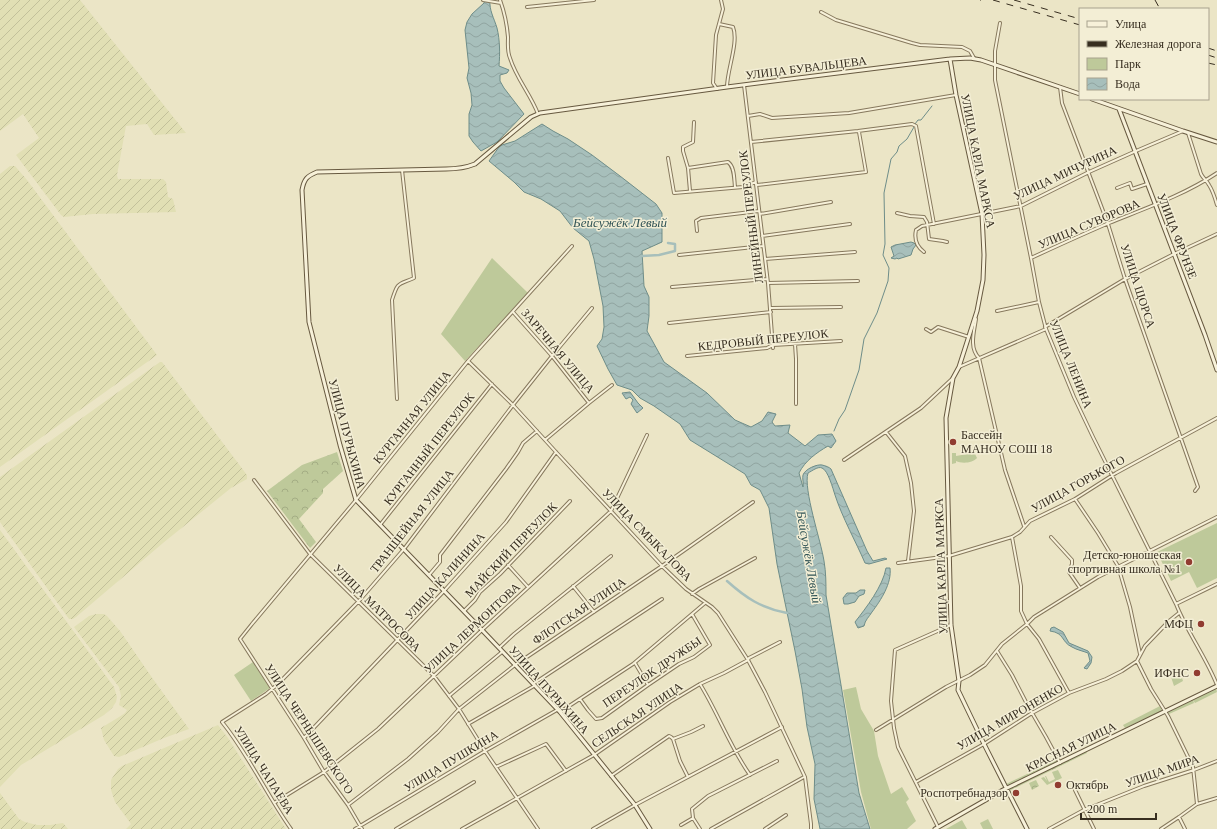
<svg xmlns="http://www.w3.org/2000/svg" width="1217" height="829" font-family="Georgia,serif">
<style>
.farmland{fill:url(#farmland-furrows)}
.green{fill:#bec99a}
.forest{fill:url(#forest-crowns)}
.water{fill:url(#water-waves);stroke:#6e8d89}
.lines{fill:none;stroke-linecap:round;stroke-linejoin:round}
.stream{stroke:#6e8d89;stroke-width:1}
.canal{stroke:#a7bfbb;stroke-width:2.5}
.street-casing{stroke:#86785d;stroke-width:4}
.secondary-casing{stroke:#675940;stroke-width:5}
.street{stroke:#f7f1d9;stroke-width:2}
.secondary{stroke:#f7f1d9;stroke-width:3}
.rail{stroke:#372e20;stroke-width:1;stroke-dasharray:7 7;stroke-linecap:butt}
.poi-dot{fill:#913c31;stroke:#f3eed5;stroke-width:1.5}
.labels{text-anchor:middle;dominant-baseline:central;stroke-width:3;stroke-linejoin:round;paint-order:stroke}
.street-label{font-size:12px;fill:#372e20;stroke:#f3eed5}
.poi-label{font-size:12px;fill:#372e20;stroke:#f3eed5;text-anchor:end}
.water-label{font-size:13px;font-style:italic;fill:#305355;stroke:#f3eed5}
</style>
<defs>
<pattern id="farmland-furrows" width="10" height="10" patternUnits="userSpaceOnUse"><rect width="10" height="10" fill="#e1dfb4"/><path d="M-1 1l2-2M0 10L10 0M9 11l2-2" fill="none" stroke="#c2c09a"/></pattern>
<pattern id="forest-crowns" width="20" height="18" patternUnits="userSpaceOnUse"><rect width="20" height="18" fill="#bec99a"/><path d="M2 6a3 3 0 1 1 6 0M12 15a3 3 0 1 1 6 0" fill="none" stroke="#a4ad84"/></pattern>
<pattern id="water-waves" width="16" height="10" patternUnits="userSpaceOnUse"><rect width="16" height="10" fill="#a7bfbb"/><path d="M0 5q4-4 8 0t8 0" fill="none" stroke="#90a4a0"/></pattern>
</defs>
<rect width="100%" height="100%" fill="#ebe5c6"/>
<path class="farmland" d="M0,0H80L186,133L154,135L147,124L126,126L117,175L118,179H163L166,182L168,197L173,199L176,212L93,214L64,217L61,215L16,155L39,138L23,114L0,131Z
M10,166H15L27,180L157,355L0,467V174Z
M160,362H162L247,475V479L231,488L163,543L76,617L73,619H69L0,522V477Z
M0,530L114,687L117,697L116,702L112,708L104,715L21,765L0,787Z
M96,614H104L107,616L120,631L153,679L189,729L164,738L124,755L119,757L114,756L104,740L101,728L119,717L125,713L127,710L119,705L121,696L119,687L74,627L89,616Z
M218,725L228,738L286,829H126L131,824L115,802L111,790V780L118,769L122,766Z
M0,793L19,819L25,822L37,825H50L63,823L68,829H0Z"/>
<path class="green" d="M492,258L528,293L465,361L441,334Z
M952,453H956V456L973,453L975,454L977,458C973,463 962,464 956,461V463L952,464Z
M1217,523V578L1197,588L1189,572L1171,581L1157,552Z
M253,662L270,688L251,701L234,675Z
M1176,674L1177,676L1178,675L1180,679L1182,678L1183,681L1174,686L1171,677Z
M856,687L861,709L874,731L878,756L891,794L902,787L909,799L906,802L916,821L907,829H871L861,792L843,690Z
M1216,688L1217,692L1195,703L1193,700Z
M1193,700L1194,703L1169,714L1168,712Z
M1160,706L1162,711L1125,728L1123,725Z
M1058,770L1062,778L1047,785L1041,778L1044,777L1047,781L1045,776H1046L1049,782L1055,779L1052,772Z
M988,819L993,829H983L980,823Z
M962,820L967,829H946Z"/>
<path class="forest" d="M337,452L343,471L323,489V493L299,519L316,542L310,548L267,491L302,465Z
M1086,751L1087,753L1009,791V789Z
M1057,760L1058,762L1007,786L1006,784Z
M1036,780L1039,786L1032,790L1029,783Z"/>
<path class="water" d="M485,0H490C489,10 494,18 497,28C500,40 500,54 499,66L509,70L507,73L500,75V81L504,88L524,114L497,142L481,151L473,142L469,136V114L472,105L471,93L467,78L469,68L465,30L467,22L472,14L484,3Z
M542,124L553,131L568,139L592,155L620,176L656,204L662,213V242L642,251L644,286L649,297V316L647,331L664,362L707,393L735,420L751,427L762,421L768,412L776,414L772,422L775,426L790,425L788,433L805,446L818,435L832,434L836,441L831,448L828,446C816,453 805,461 799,473L803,487C804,484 802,478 803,475C805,469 817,464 822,465C826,466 829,467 831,469L867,551L873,561L885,558L887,559L869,564L865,563C856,542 842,517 835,495C833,489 828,470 822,468C818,466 812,471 808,473C803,489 821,541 824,561C826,572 826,584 826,595L859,793L870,829H820L814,799L815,764L807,727L802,689L795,651L777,564L769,508L760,490L751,485L745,474L690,440L680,424L654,406L640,398L632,390L617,385L608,369L597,346L602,339L604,327L603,306L594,259L589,241L573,228L560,211L541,199L524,192L514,182L489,161L499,147L502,145L515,141Z
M911,242L914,243L916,245L913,249L911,255L898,259L897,258L895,259L891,258L894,256L891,247L895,245Z
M630,392L638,403L643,408L637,413L631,404L633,400L630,397L626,399L622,393Z
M886,568H890C892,583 881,600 872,612C869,617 865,620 864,626L858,628L855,622C866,608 883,586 886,568Z
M860,590H865L864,594L859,596L855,602L848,604H844L843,598L847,593H856Z
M1054,627L1063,632L1069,643L1088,651L1092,657L1091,663L1087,669L1084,668L1090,661L1088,653C1083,651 1077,650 1072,647C1061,642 1065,633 1050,631L1051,628Z"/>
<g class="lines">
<path class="stream" d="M915,124L918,120H921L932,106
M834,431L839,419L845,410L859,370L864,339L877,313L888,281L889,268L883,255L885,244L884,193L891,159L897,152L899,146L907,139L914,127"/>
<path class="canal" d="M642,256L659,255L675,251V244L668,243
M727,581C746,598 761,608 787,613"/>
<defs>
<path id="street" d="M483,0L501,3
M500,0C504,11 507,25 508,37C508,44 507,51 510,58C516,78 531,95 538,114
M527,7L594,0
M821,12L836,20L912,43L920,45L962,47L970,51L974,58
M1000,23L995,51V80L1031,258L1039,302L1046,329L1074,397L1093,437L1176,604C1187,632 1206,657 1217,685
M719,24L733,27C739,42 727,70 727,87
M744,85L768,283L773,348
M1060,87L1062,103L1108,224L1125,279L1198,487L1195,491
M717,89L713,83L716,35L723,9L721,0
M748,116L760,114L772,118L849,113L956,95
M1188,133L1201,174C1203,178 1207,181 1209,185C1213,191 1215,198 1217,205
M751,142L858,131L912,124L916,126L934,224
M668,158L674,193L743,187L756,182
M688,168L728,162C735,167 734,180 735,187
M757,185L866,172L859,132
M1117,188L1130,183L1132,189L1147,184
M690,191L688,168L683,151V147L693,142L694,122
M897,213L910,216L924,217L927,222L929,239L943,241L947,242
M760,214L831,202
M697,231L696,221L701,218L759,211
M762,236L850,224
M924,252C916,246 914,239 916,230L922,226L1021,206L1089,172L1136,151L1183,131
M679,255L763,246
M1031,258C1057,246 1083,234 1109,223C1146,208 1184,195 1217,173
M765,259L855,252
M768,283L858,281
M672,287L767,279
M771,308L841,307
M997,311L1039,302
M513,312L552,356L589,403
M976,319C974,332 969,348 979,358L1005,470L1024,526
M669,323L771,312
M1045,327L1125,279L1174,254L1217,234
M926,329L931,332L938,327L969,337
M795,344L796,359V404
M687,356L767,348L773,345L841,341
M468,361L513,405L556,452L662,566L686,589L712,607L718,613L748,660L765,692L805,777L811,824V829
M959,367L1046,329
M397,399L392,300C398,281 398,285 414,278L402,170
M886,432L905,456L911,483L914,511L908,561
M545,440L589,403L612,385
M844,460L921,408L953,378
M254,480L310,554L434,676L459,709L485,751L538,829
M1075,499L1098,533L1118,566L1130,607L1140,654
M380,525L492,384
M1012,537L1021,586V611L1027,624L1039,639L1069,693
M1051,537L1072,560V564L1069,572L1080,588
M898,563L949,556L1012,537L1020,532L1030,521L1075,499L1116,473L1217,418
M508,565L528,587
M429,575L440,562V555L506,469L518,452L523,443L537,431
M573,586L594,612
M692,594L699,589L755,558
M1176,604L1217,584
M464,611L475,600L480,592L500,574L570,501
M499,648L514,634L611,556
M997,651L1012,675L1028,706L1046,737L1060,763
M1137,661L1151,689L1168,716L1193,767L1197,804
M635,663L648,685
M533,684L662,599
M700,684C718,713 730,747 750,775
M449,696L502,652
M580,699L588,710L596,719L602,718L648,685L679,664L694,657L710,645L692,614
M560,712L633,664L705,603
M468,724L534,686
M876,730L946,687L970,675L985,665L1002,644L1027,624L1034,617L1098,577L1217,517
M304,738L444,591L506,522L556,452
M673,739L680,761L688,777
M496,767L546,744L566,771
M611,776L669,736L671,737L673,739L691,732L703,726
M916,782L984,744L1032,713L1069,693L1106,679L1122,671L1137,661L1145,646L1169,621L1179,613
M1075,790L1094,829
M274,803L324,772L378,729L482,630L611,511L647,435
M348,805L408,759L438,732L459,709L515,665L662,566L753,502
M1179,817L1185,829
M693,818L700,829
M681,825L693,818L692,809L708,796L714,793L777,761
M938,827L898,747L894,728L891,701L895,650L951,625
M291,829C266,794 249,755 222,722L266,694L278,684L358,602L404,549L513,405L552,356L592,308
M355,829L485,751L557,710
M362,829L348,805L324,772L304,738L240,639L252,624L356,500L468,361L572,246
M396,829L474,782
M462,829L594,755L670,702L700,684L724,673L748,660L749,658L780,642
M593,829L635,805L782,727
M711,829L804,777
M765,829L786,815
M1049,829L1084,810L1144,786L1194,770L1217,761
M1161,829L1179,817L1197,804L1217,798"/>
<path id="secondary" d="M950,59L956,95L982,214L984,255L983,280L977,311L959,367L953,378L946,418L951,625L959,681L958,690L984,744L1027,829
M1092,99L1183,131L1217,142
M1119,109L1205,335L1217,370
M650,829L635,805L560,712L482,630L356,500L340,445L309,322L302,190C304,179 307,176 317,172L446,169C457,169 465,168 475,164L531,117L540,113L727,87L950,59L970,58L981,60L1080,94
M935,829L1003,790L1217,686"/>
</defs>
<use href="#street" class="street-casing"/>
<use href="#secondary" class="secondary-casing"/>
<use href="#street" class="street"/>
<use href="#secondary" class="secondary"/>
<path class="rail" d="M980,0H981
M993,0L1080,25
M1014,0L1080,19
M1155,0L1160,9
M1208,48L1217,51
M1208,55L1217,58
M1208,63L1217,65"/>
</g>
<g class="poi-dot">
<circle cx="953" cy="442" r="4"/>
<circle cx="1189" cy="562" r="4"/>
<circle cx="1201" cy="624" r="4"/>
<circle cx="1197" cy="673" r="4"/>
<circle cx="1058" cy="785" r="4"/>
<circle cx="1016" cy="793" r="4"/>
</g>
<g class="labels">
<g class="street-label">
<text transform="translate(806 68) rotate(-7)">УЛИЦА БУВАЛЬЦЕВА</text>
<text transform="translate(978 161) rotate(79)">УЛИЦА КАРЛА МАРКСА</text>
<text transform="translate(1065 173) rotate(-25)">УЛИЦА МИЧУРИНА</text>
<text transform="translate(751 217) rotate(-97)">ЛИНЕЙНЫЙ ПЕРЕУЛОК</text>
<text transform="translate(1089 224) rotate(-23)">УЛИЦА СУВОРОВА</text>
<text transform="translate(1177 236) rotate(69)">УЛИЦА ФРУНЗЕ</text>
<text transform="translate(1138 286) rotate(72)">УЛИЦА ЩОРСА</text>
<text transform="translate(763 340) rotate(-6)">КЕДРОВЫЙ ПЕРЕУЛОК</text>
<text transform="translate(558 351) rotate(50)">ЗАРЕЧНАЯ УЛИЦА</text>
<text transform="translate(1071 364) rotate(68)">УЛИЦА ЛЕНИНА</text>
<text transform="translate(412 417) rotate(-51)">КУРГАННАЯ УЛИЦА</text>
<text transform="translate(347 434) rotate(75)">УЛИЦА ПУРЫХИНА</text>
<text transform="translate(429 449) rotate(-52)">КУРГАННЫЙ ПЕРЕУЛОК</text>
<text transform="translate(1078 484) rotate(-29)">УЛИЦА ГОРЬКОГО</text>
<text transform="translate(412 521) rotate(-52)">ТРАНШЕЙНАЯ УЛИЦА</text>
<text transform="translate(647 535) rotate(46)">УЛИЦА СМЫКАЛОВА</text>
<text transform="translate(511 550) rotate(-46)">МАЙСКИЙ ПЕРЕУЛОК</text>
<text transform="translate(941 566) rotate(-92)">УЛИЦА КАРЛА МАРКСА</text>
<text transform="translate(445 576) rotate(-48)">УЛИЦА КАЛИНИНА</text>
<text transform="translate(377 608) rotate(45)">УЛИЦА МАТРОСОВА</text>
<text transform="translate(579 611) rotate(-34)">ФЛОТСКАЯ УЛИЦА</text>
<text transform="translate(472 628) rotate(-43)">УЛИЦА ЛЕРМОНТОВА</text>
<text transform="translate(652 672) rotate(-34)">ПЕРЕУЛОК ДРУЖБЫ</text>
<text transform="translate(549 690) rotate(48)">УЛИЦА ПУРЫХИНА</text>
<text transform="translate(637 715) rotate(-34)">СЕЛЬСКАЯ УЛИЦА</text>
<text transform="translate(1010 717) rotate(-30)">УЛИЦА МИРОНЕНКО</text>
<text transform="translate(309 729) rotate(57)">УЛИЦА ЧЕРНЫШЕВСКОГО</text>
<text transform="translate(1071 747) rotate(-26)">КРАСНАЯ УЛИЦА</text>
<text transform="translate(451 761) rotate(-31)">УЛИЦА ПУШКИНА</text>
<text transform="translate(264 770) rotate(58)">УЛИЦА ЧАПАЕВА</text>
<text transform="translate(1162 771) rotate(-19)">УЛИЦА МИРА</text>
</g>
<g class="poi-label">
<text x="961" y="435" text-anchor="start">Бассейн<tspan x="961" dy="14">МАНОУ СОШ 18</tspan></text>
<text x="1181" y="555">Детско-юношеская<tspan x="1181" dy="14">спортивная школа №1</tspan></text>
<text x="1193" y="624">МФЦ</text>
<text x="1189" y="673">ИФНС</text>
<text x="1066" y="785" text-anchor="start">Октябрь</text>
<text x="1008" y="793">Роспотребнадзор</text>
</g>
<g class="water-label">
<text x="620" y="222">Бейсужёк Левый</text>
<text transform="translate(809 557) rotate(80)">Бейсужёк Левый</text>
</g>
</g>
<rect x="1079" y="8" width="130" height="92" fill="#f3eed5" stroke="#a8a18d"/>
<rect x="1087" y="21" width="20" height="6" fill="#f7f1d9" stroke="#a8a18d"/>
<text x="1115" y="28" font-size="12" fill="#372e20">Улица</text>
<rect x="1087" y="41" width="20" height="6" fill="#372e20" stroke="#a8a18d"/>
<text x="1115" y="48" font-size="12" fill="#372e20">Железная дорога</text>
<rect x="1087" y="58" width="20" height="12" fill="#bec99a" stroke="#a8a18d"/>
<text x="1115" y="68" font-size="12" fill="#372e20">Парк</text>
<rect x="1087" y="78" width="20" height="12" fill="url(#water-waves)" stroke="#a8a18d"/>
<text x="1115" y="88" font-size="12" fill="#372e20">Вода</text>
<path d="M1081 813v6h75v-6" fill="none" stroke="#372e20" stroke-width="2"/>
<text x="1087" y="813" font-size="12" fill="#372e20" stroke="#f3eed5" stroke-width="3" paint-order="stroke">200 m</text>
</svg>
